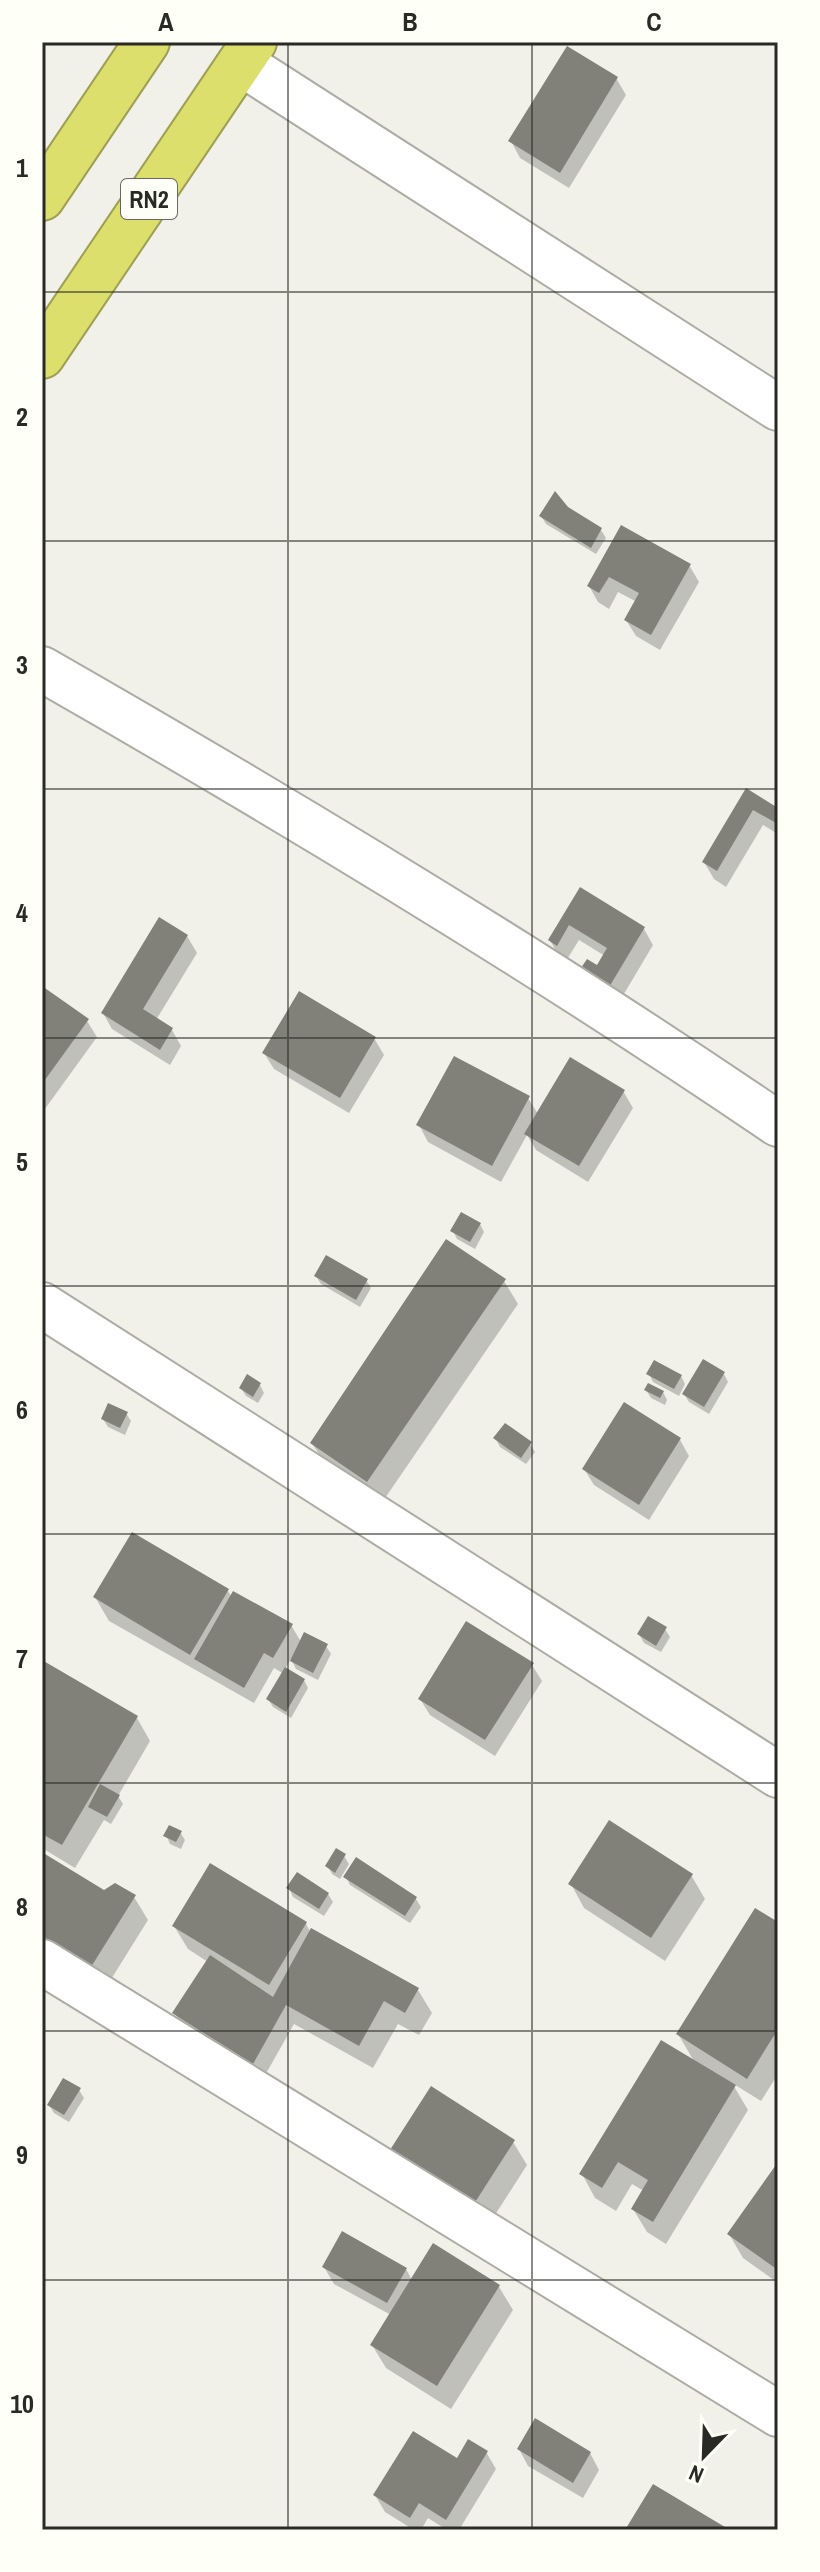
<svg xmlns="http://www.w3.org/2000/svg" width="820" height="2572" font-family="'Archivo Narrow',sans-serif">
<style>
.shadow{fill:#0003}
.building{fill:#81817a}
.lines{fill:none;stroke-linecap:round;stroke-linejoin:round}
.street-casing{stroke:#acaca4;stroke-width:48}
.highway-casing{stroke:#9d9f54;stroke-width:48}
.street{stroke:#fff;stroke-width:44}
.highway{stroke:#dcdf6c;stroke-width:44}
.grid{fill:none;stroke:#292926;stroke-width:2;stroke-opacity:0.55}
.labels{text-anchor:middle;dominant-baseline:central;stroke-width:8;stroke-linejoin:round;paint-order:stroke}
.shield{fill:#fefff6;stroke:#696964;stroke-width:2}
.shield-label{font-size:24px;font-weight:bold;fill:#292926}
.neatline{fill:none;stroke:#292926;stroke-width:3}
.grid-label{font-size:26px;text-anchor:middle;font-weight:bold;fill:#292926}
</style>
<rect width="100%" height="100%" fill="#f1f1e9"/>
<path class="shadow" d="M616,78L626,95L569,188L520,158L511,141Z
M567,509L601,530L606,538L596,554L546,524L541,516Z
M622,527L689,565L699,582L660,650L636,636L626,620L637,602L618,592L609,609L598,602L589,586Z
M747,791L778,810V834L763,825L726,887L714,879L704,862Z
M581,890L644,929L653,945L618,1004L598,968L605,956L579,940L566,961L559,957L550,940Z
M187,936L197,953L156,1020L172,1030L181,1046L170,1065L112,1029L103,1013Z
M42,989L87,1021L97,1037L42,1113Z
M374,1038L384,1055L349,1113L274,1069L264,1053Z
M623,1091L633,1108L588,1182L536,1150L527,1135L501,1182L428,1142L419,1125L528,1098L538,1114Z
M480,1224L484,1232L475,1249L457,1239L453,1231Z
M316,1276L366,1280L371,1288L360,1307L321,1284Z
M504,1281L518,1304L381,1504L326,1466L312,1443Z
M649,1374L681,1376L685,1384L679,1396L653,1382Z
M724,1374L728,1382L709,1414L689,1402L684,1394Z
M260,1385L264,1393L258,1403L246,1396L241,1388Z
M646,1390L663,1392L667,1400L665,1405L651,1398Z
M126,1413L131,1421L125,1435L108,1427L103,1419Z
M496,1439L530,1444L535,1452L526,1464L500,1447Z
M680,1440L689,1456L649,1520L594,1485L584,1469Z
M228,1591L232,1597L291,1625L301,1642L326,1646L331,1654L318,1680L296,1669L291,1659L285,1669L304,1680L308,1688L291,1718L273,1707L268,1699L284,1674L274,1668L254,1703L109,1621L95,1597Z
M665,1629L670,1637L661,1652L644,1643L639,1634Z
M42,1662L137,1718L150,1741L118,1796L123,1804L111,1824L104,1820L75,1868L42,1848Z
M532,1665L542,1681L495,1756L430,1715L420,1699Z
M180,1832L185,1840L181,1849L170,1844L166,1835Z
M344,1856L349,1864L340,1879L332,1874L328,1866Z
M42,1863L104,1893L134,1897L148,1920L100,1997Z
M691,1875L705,1899L665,1961L584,1908L571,1884Z
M346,1877L416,1899L421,1907L410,1923L350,1885Z
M289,1888L328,1894L333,1902L324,1916L293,1897Z
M306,1924L311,1933L418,1990L432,2013L419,2035L398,2024L373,2068L294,2024L263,2079L184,2030L175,2013L208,1962L188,1949L174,1926Z
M778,1924V2074L761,2101L732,2083L748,2110L666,2244L647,2232L633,2209L644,2191L632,2184L616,2211L595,2198L582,2174L695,2063L678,2034Z
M79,2090L84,2098L69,2122L54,2113L49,2105Z
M513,2142L527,2165L486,2229L404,2176Z
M778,2165V2283L743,2258L729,2234Z
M433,2246L499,2287L513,2310L451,2409L386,2368L372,2345L391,2315L334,2284L324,2267L406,2269L412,2280Z
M519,2449L590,2453L599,2470L583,2498L528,2466Z
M486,2452L496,2469L459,2530H447L428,2518L421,2530H414L385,2512L375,2495L458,2460Z"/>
<path class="building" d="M567,46L618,77L560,173L508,141Z
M555,491L568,507L602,528L591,548L539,516Z
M621,525L691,564L651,635L624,620L639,593L609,577L599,593L587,586Z
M746,788L778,808V824L753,810L717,871L702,862Z
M580,887L645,927L608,989L579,971L587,959L597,965L607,948L569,925L557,946L548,940Z
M159,917L188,935L143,1009L173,1028L160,1050L101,1013Z
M42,986L89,1019L42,1084Z
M299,991L376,1037L340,1098L262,1053Z
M454,1056L530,1096L492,1166L416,1125Z
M570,1057L625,1090L579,1166L524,1134Z
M461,1212L481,1223L470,1242L450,1231Z
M446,1239L506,1279L367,1482L310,1443Z
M326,1255L368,1279L356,1300L314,1276Z
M703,1359L725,1372L704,1407L682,1394Z
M654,1360L682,1375L674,1389L646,1374Z
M247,1374L261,1383L253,1397L239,1388Z
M648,1383L664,1391L660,1398L644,1390Z
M624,1402L681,1438L639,1505L582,1469Z
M108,1403L128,1412L120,1428L101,1419Z
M505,1423L532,1442L521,1458L493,1438Z
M132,1532L229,1589L190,1655L93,1597Z
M233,1591L293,1624L273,1658L264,1653L244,1688L194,1659Z
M648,1616L667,1627L656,1646L637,1634Z
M466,1621L534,1663L485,1740L418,1699Z
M304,1632L328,1644L313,1673L290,1661Z
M42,1660L138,1716L62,1845L42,1834Z
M285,1667L305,1679L286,1712L266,1699Z
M100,1784L120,1795L107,1817L88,1807Z
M609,1820L693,1874L651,1938L568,1884Z
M169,1825L182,1831L176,1842L163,1836Z
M336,1848L346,1854L335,1873L325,1866Z
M45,1854L104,1890L115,1883L136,1895L86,1975L42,1948V1859Z
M356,1857L417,1897L405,1916L343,1877Z
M210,1863L307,1922L269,1985L172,1926Z
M297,1872L329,1893L319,1909L286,1888Z
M755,1908L778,1922V2029L747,2079L676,2034Z
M311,1928L419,1988L405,2013L384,2001L359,2046L286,2005L253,2064L172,2013L210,1955L273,1997Z
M661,2040L736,2085L653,2222L631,2209L648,2180L618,2162L602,2188L579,2174Z
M63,2078L81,2088L64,2115L47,2105Z
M431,2086L515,2140L472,2207L388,2153Z
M778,2162V2270L727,2234Z
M342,2231L407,2268L387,2303L322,2267Z
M433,2243L500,2285L437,2386L370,2345Z
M535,2418L591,2452L573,2483L517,2449Z
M413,2431L457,2458L468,2439L488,2451L446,2520L419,2503L410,2518L373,2495Z
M653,2484L730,2530H625Z"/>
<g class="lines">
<defs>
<path id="street" d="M241,63L778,408
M42,669C292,812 540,962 778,1124
M42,1305L778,1775
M42,1962L778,2414"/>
<path id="highway" d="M42,198L147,42
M42,356L254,42"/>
</defs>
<use href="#street" class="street-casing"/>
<use href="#highway" class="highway-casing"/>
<use href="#street" class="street"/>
<use href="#highway" class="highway"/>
</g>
<path class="grid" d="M288,42V2530M532,42V2530M42,292H778M42,541H778M42,789H778M42,1038H778M42,1286H778M42,1534H778M42,1783H778M42,2031H778M42,2280H778"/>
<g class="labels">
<rect class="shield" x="121" y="179" width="56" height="40" rx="6"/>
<g class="shield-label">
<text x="149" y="199">RN2</text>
</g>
</g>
<rect width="820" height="2572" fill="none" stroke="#fefff6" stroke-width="88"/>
<g transform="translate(704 2456) rotate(203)" stroke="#fefff6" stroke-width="6" paint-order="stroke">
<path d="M0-6L14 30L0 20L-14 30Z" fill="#292926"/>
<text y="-12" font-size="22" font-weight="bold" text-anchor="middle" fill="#292926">N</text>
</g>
<rect x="44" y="44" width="732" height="2484" class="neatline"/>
<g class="grid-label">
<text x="166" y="31">A</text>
<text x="410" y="31">B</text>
<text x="654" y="31">C</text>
<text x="22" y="177">1</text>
<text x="22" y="426">2</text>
<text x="22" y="674">3</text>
<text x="22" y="922">4</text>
<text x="22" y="1171">5</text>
<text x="22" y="1419">6</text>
<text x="22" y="1668">7</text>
<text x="22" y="1916">8</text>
<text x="22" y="2164">9</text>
<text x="22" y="2413">10</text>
</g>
</svg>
